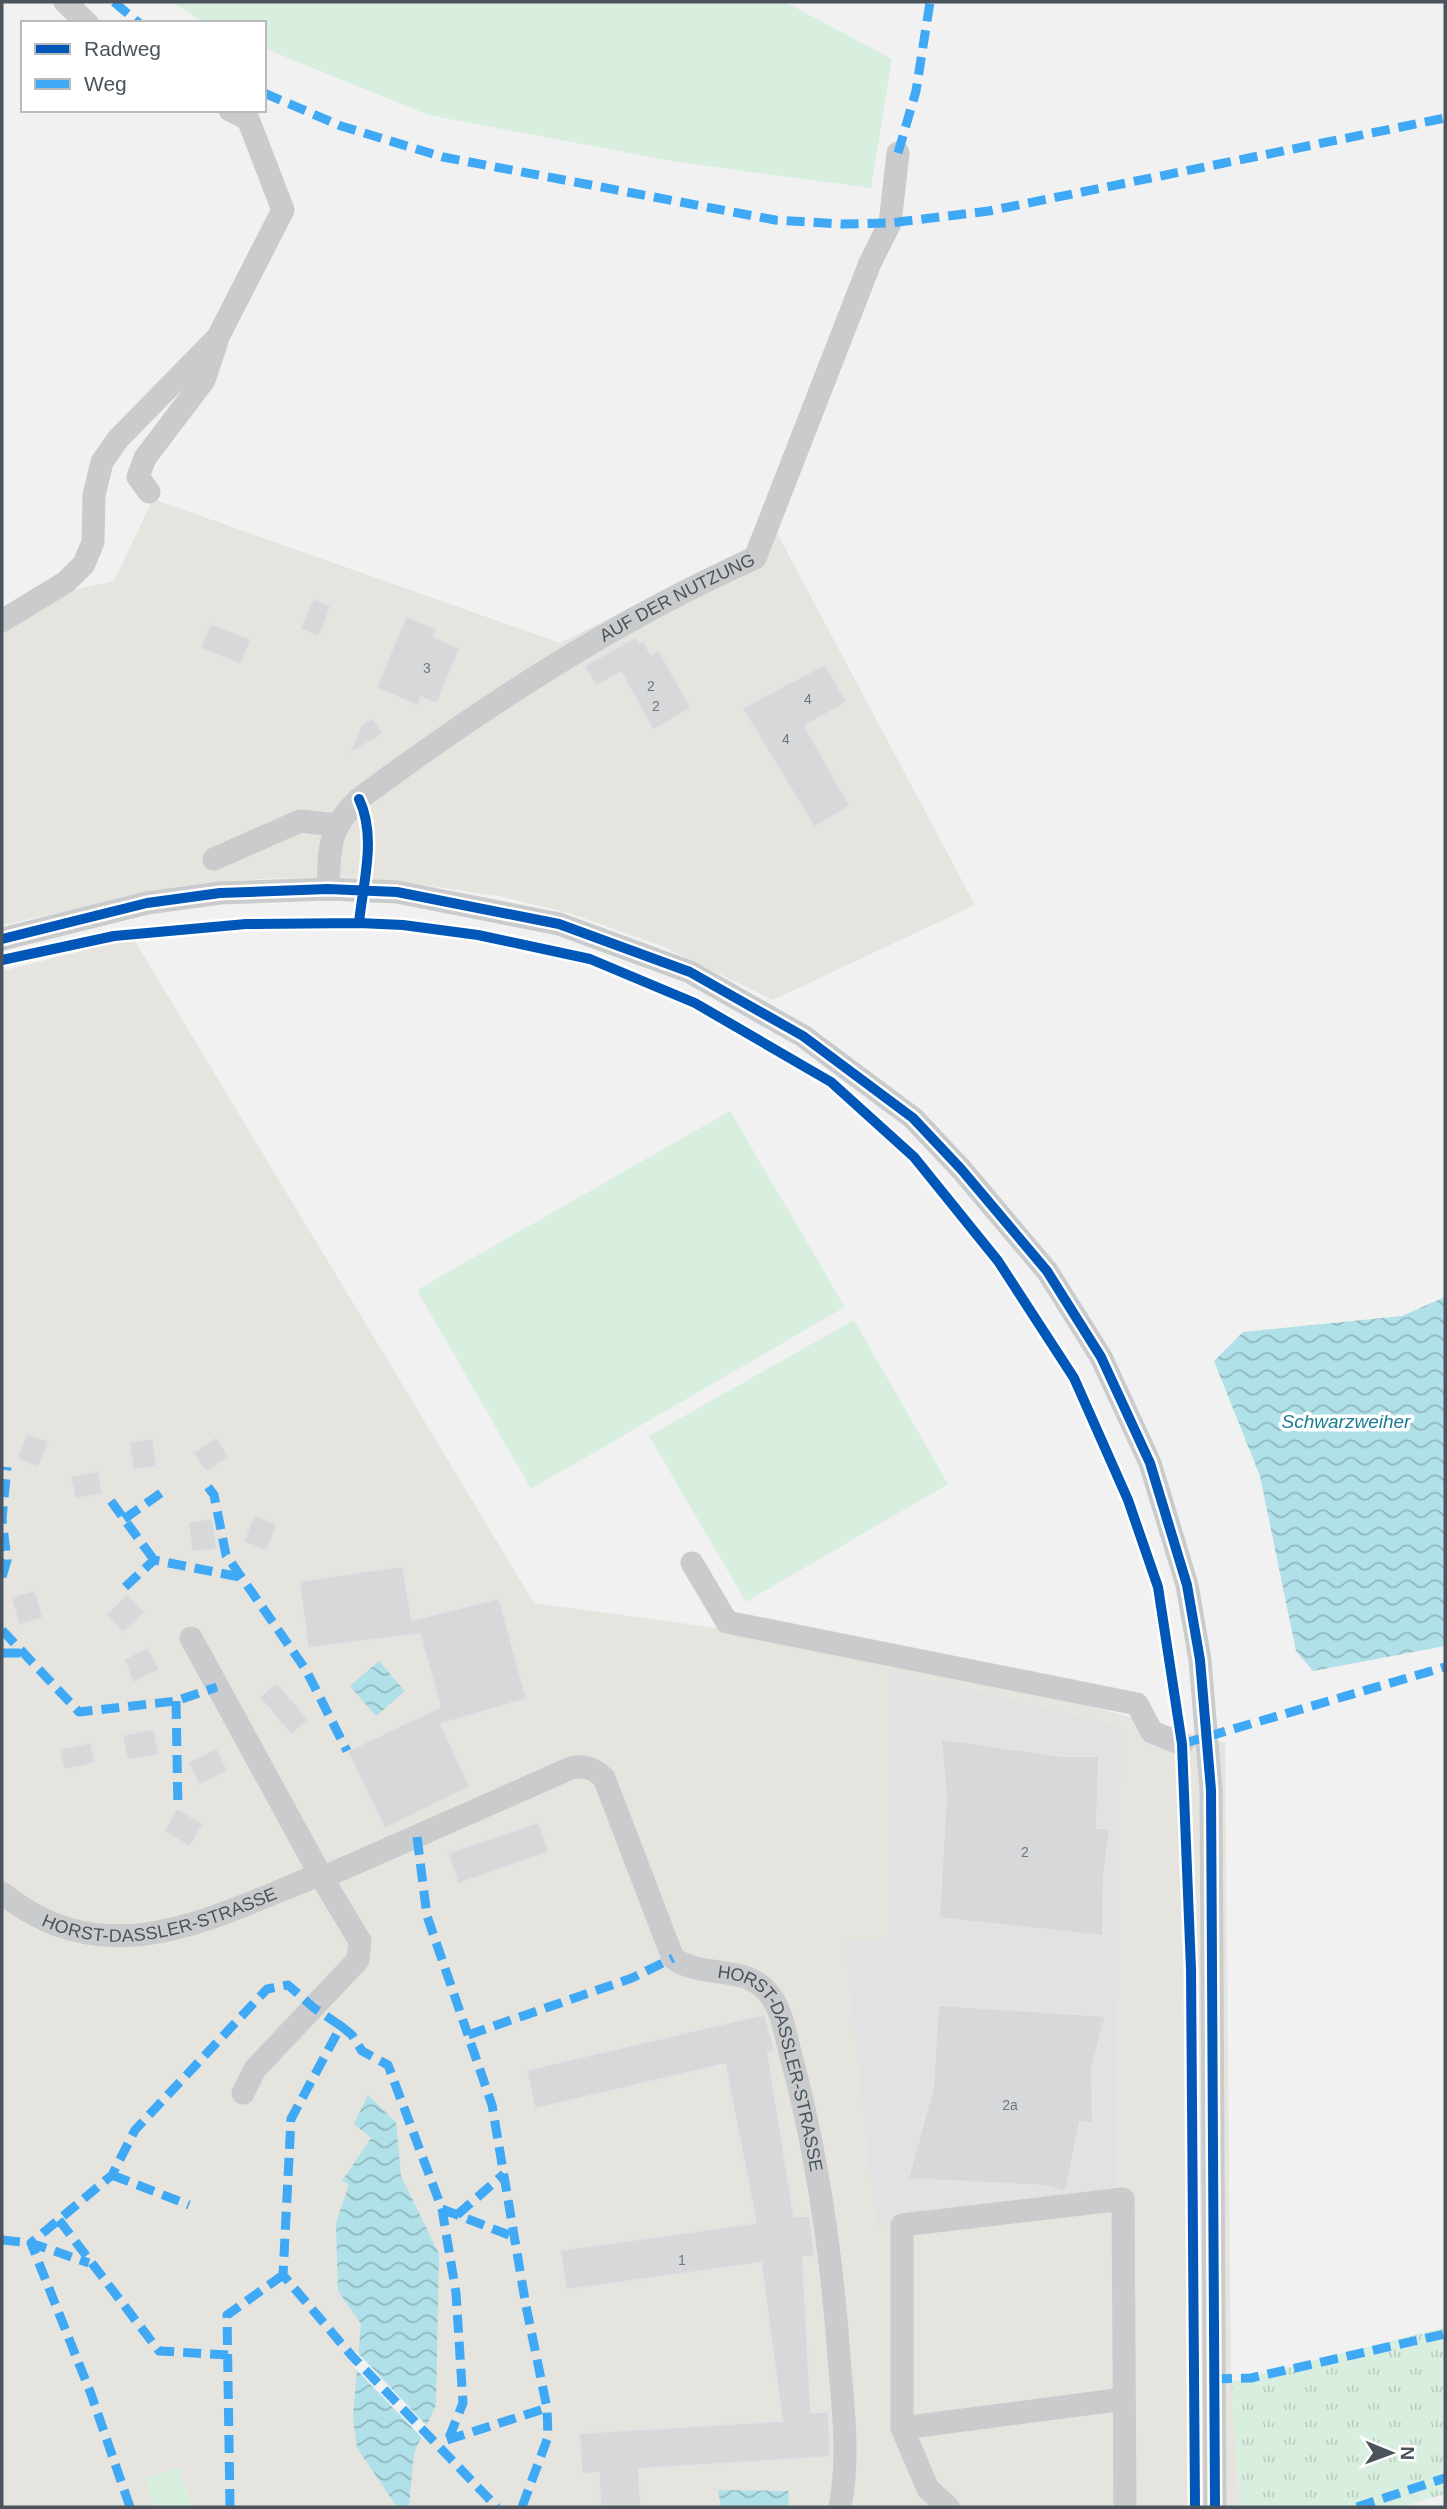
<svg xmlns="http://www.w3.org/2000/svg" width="1447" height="2509" font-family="Helvetica,sans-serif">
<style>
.commercial{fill:#e5e4df}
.education{fill:#e3e2e2}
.grass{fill:url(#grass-tufts)}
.garden{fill:#d8eedf}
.water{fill:url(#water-waves)}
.pier{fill:#f1f1f1}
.building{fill:#d7d8da;stroke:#e3e3e4;stroke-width:2}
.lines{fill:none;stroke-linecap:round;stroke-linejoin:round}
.minor{stroke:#c9cbcc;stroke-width:23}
.quiet{stroke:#3fa9f5;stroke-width:9;stroke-dasharray:18 9;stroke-linecap:butt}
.cycleway-casing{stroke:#fff;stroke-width:15}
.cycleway{stroke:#0057b8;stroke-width:10}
.labels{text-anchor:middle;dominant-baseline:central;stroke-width:7;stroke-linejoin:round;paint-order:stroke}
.number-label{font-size:14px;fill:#6f767d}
.street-label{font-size:18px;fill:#4a545c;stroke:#fff}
.water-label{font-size:19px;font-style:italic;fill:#197e91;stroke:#fff}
</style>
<defs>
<pattern id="grass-tufts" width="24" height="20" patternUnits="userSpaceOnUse" patternTransform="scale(1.75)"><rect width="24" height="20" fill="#d8eedf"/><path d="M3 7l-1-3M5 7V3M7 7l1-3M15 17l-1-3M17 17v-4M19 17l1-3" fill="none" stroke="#bbcec2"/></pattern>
<pattern id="water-waves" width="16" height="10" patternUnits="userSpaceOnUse" patternTransform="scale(1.75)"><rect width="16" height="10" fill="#b0e0e8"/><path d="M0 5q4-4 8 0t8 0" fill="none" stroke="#91b8bf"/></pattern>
</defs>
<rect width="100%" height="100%" fill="#f1f1f1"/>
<path class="commercial" d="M153,499L560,643L777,533L975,905L773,1000L664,947L569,913L503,897L431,886L344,877L258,879L182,886L2,925V633L77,589L114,581Z
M133,938L534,1603L892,1652L1225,1743L1231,2382L1240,2507H2V971Z"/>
<path class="education" d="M889,1670L1121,1727L1115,2192L876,2226L845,1941H890Z"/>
<path class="grass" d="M1445,2327V2494L1400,2507H1240L1231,2382Z"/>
<path class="garden" d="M172,2H785L892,59L871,188L677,162L428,115L264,48V23H204Z
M730,1111L845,1307L531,1489L417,1290Z
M854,1320L948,1484L746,1602L649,1436Z
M179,2467L192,2507H155L145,2478Z"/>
<path class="water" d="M1445,1297V1646L1313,1671L1296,1651L1260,1476L1214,1361L1243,1332L1402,1316Z
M379,1661L405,1691L376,1716L350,1686Z
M368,2095L396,2122L401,2176L439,2254L436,2405L414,2453L409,2507H397L357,2448L353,2416L361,2324L338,2291L336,2223L349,2184L342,2181L371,2138L354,2124Z
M718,2490L789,2491L788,2507H721Z"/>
<path class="pier" d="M357,2352L429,2428L424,2440L354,2367Z"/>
<path class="building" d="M313,598L331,606L319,637L300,629Z
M406,616L437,629L434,637L460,648L437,704L421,697L418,706L376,688Z
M211,623L251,639L241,665L200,648Z
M636,637L639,643L643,640L651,655L659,650L691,708L653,730L621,672L596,686L584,666Z
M825,664L847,702L805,726L850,806L814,827L742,708Z
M373,718L383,734L349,754L361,725Z
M26,1433L49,1441L39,1468L17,1459Z
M216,1437L229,1457L206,1472L193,1453Z
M153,1438L157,1467L133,1470L129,1442Z
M99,1471L103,1494L75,1499L70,1476Z
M254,1515L277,1524L267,1551L243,1542Z
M213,1518L217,1549L192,1552L188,1522Z
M403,1566L412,1620L499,1598L527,1699L441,1724L470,1787L385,1829L347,1751L440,1707L420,1634L308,1648L299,1581Z
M35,1590L43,1618L19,1625L11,1597Z
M127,1594L145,1612L123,1633L105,1615Z
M148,1647L160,1670L133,1683L124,1659Z
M277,1682L309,1720L291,1735L259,1697Z
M154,1729L159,1755L127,1760L122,1735Z
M941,1739L1062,1756H1099L1097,1828H1110L1104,1876L1103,1936L939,1918L946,1797Z
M91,1742L96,1763L64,1770L59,1749Z
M217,1748L228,1771L199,1785L188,1762Z
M177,1808L203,1824L190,1847L164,1831Z
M539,1822L549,1852L458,1884L448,1853Z
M938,2005L1106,2016L1092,2068L1093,2123L1080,2122L1066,2192L1046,2186L908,2179L933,2087Z
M765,2014L775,2051L768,2053L794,2216H810L815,2256L803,2257L811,2412H829L830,2457L639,2469L641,2507H600L599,2473L582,2474L579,2433L782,2421L761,2263L566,2290L560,2250L756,2223L725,2064L535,2109L526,2070Z"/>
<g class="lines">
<g class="minor">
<path d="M65,2L87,23"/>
<path d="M149,492L138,477L145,458L204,380L217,341"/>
<path d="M2,621L66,582L84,564L93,542L94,495L102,462L118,439L218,337L283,210L248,119L230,110"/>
<path d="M214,859L300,821L336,825"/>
<path id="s1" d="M328,889C330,846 327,831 359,799C483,707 614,621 755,558L870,263L890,223L898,153"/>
<path d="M2,939L147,903L220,893L328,889L397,892L559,924L690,972L803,1036L913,1118L961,1169L1047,1271L1101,1357L1150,1463L1187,1585L1200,1660L1211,1790L1215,2507"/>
<path d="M692,1563L727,1622L1137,1704L1152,1732L1182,1744"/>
<path id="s2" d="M191,1638L322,1878L571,1768C585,1765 593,1768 604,1778L673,1958C703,1980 745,1962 770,1995C784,2014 786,2039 792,2060C819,2161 833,2266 840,2370C844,2416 849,2461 840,2507"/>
<path id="s3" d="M2,1893C108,1979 214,1916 321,1874"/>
<path d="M243,2093L255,2069L358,1960L360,1941L322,1878"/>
<path d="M902,2428L1124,2399"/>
<path d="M948,2507L928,2489L902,2428V2225L1123,2199L1125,2507"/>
</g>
<path class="quiet" d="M114,2L139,23
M264,93L341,126L443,157L775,220L841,224L890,223L989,211L1445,118
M898,153L916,91L930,2
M208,1487L214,1495L226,1555L306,1670L347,1751
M111,1501L154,1560
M124,1519L168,1488
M2,1577L7,1560L2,1519L7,1467
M125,1587L154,1560L240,1577
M2,1630L79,1712L176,1701L217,1687
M2,1653H24
M176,1701L178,1809
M1182,1744L1445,1667
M417,1837L427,1916L468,2035
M112,2175L189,2205
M442,2209L514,2237
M457,2215L504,2174
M59,2220L159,2351L229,2355
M2,2240L31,2243L89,2263
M1214,2379L1251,2378L1445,2334
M449,2438L463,2403L456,2293L442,2209L388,2065L362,2051L352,2035L341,2026L291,2119L283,2275L352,2356L497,2507
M447,2440L547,2408
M130,2507L91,2394L31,2243L112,2175L135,2130L267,1989L288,1985L314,2008L341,2026
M230,2507L227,2315L283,2275
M522,2507L548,2437L547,2408L526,2306L492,2105L468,2035L632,1978L673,1958
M1357,2507L1445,2478"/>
<defs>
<path id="cycleway" d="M359,799C377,837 363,882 359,923
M2,939L147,903L220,893L328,889L397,892L559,924L690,972L803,1036L913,1118L961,1169L1047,1271L1101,1357L1150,1463L1187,1585L1200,1660L1211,1790L1215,2507
M2,960L114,936L246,924L359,923L403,925L478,935L590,959L695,1003L831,1082L914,1157L998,1261L1074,1378L1128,1500L1158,1587L1182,1744L1191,1969L1195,2507"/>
</defs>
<use href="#cycleway" class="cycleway-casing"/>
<use href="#cycleway" class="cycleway"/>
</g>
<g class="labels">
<g class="number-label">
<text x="427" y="668">3</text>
<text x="651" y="686">2</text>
<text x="808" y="699">4</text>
<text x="656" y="706">2</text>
<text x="786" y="739">4</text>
<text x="1025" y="1852">2</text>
<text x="1010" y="2105">2a</text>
<text x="682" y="2260">1</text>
</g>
<g class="street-label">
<text stroke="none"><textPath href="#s1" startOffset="476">AUF DER NUTZUNG</textPath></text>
<text stroke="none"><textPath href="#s3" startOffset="170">HORST-DASSLER-STRASSE</textPath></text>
<text stroke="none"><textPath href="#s2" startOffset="943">HORST-DASSLER-STRASSE</textPath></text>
</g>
<g class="water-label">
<text x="1346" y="1421">Schwarzweiher</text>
</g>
</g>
<rect width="1447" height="2509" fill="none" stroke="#4a545c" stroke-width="7"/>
<rect x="21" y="21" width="245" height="91" fill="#ffffff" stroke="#b7bbbe" stroke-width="2"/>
<rect x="35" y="44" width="35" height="10" fill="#0057b8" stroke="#b7bbbe" stroke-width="2"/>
<text x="84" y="56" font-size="21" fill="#4a545c">Radweg</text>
<rect x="35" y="79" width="35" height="10" fill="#3fa9f5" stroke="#b7bbbe" stroke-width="2"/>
<text x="84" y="91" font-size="21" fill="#4a545c">Weg</text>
<g transform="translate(1391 2453) rotate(91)" stroke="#ffffff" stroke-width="5" paint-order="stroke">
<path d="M0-5L12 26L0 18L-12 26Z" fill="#4a545c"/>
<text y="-10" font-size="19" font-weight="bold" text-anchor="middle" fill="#4a545c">N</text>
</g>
</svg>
